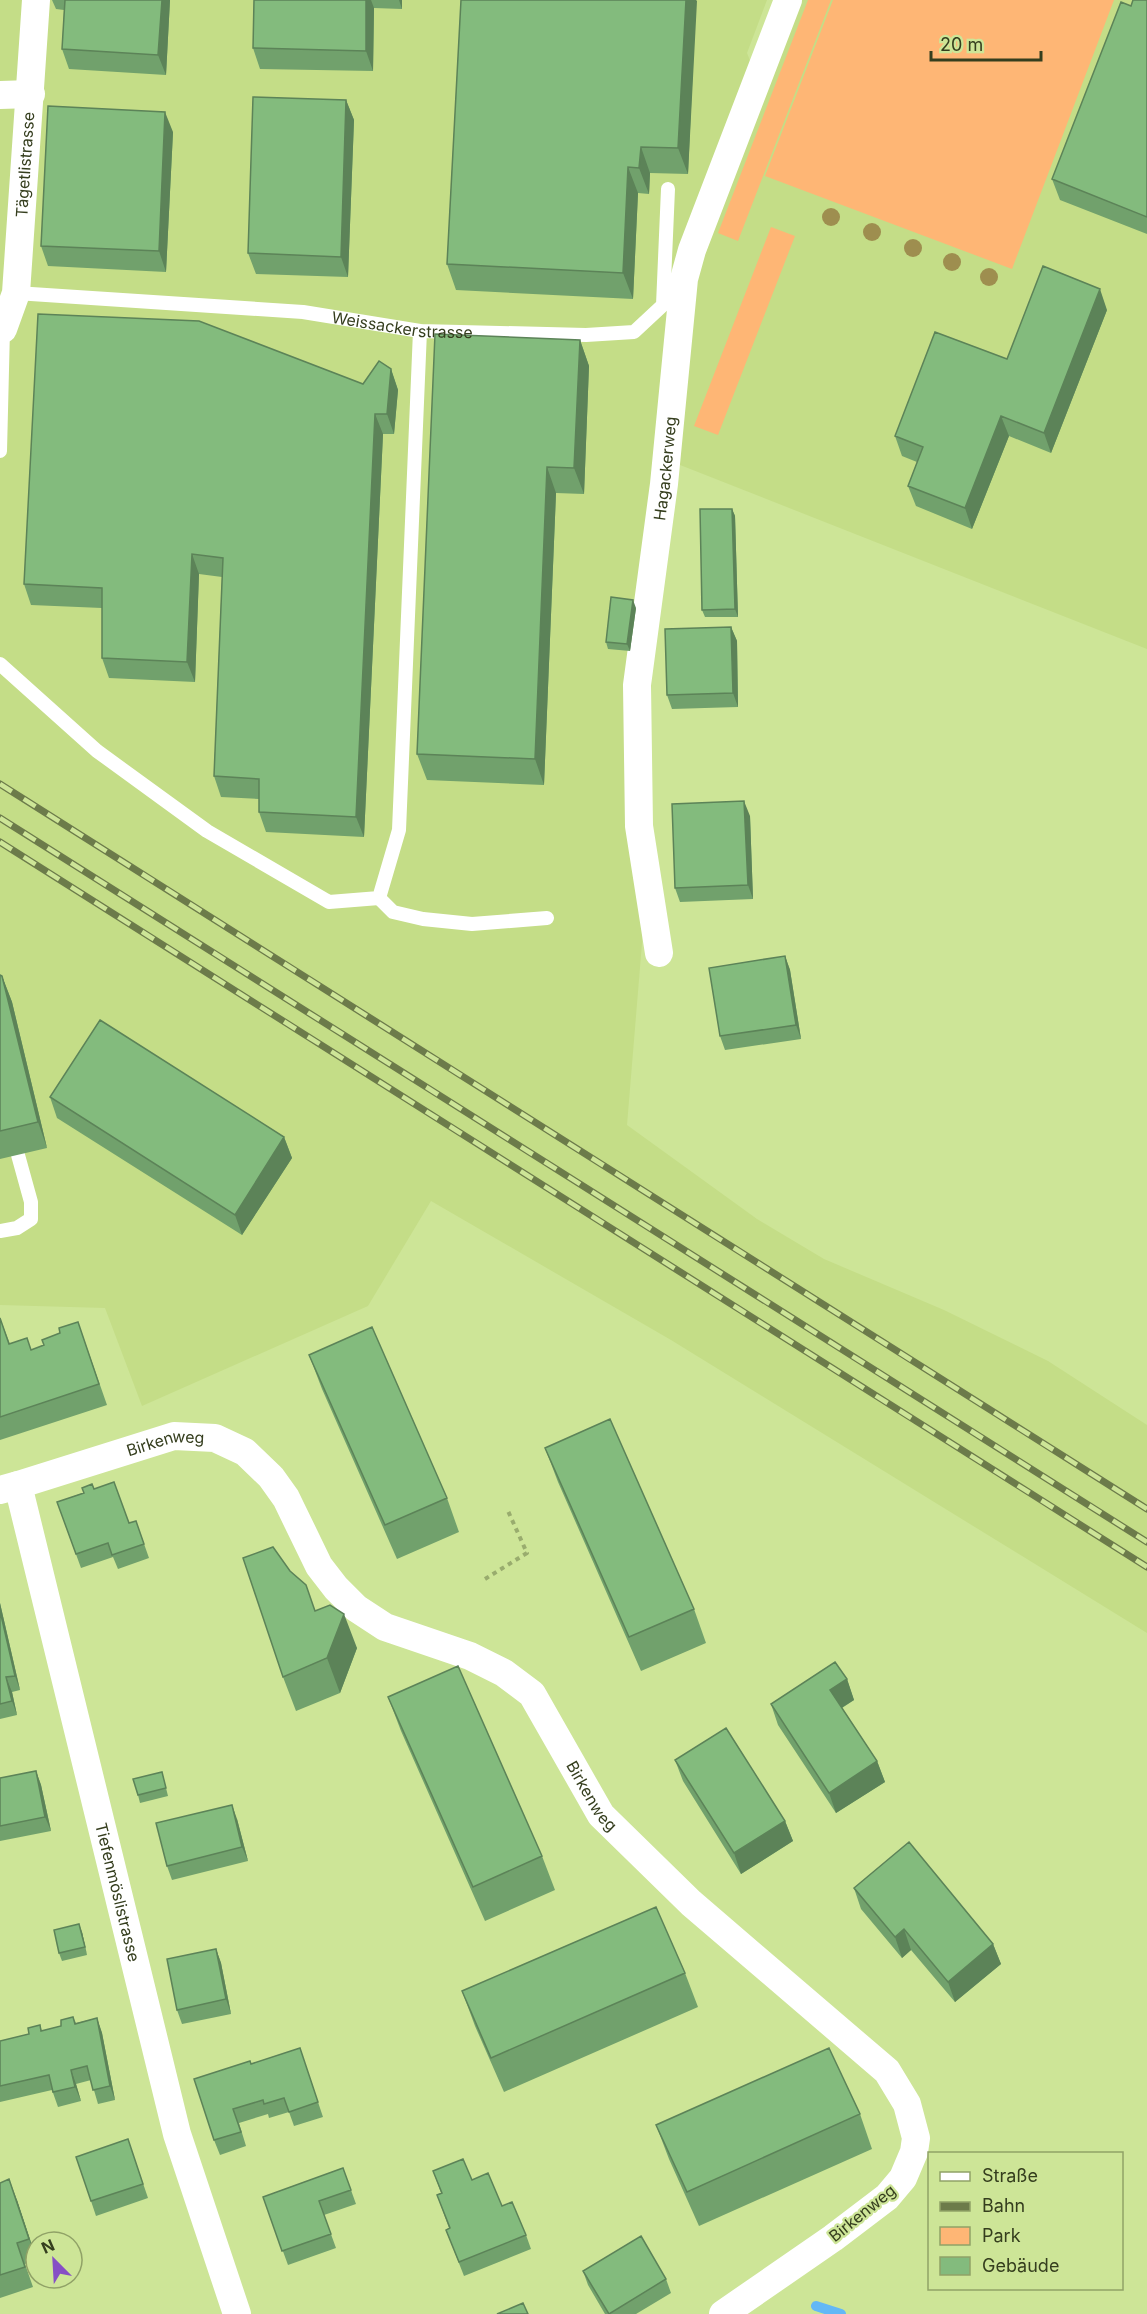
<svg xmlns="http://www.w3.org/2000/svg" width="1147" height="2314" font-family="Inter,sans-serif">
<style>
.built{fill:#c4dd87}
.green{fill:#feb675}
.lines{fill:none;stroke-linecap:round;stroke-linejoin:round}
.stream{stroke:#63b8f6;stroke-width:10}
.path{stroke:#99ac6e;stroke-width:4;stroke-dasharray:4.5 4.5;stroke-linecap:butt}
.service{stroke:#fff;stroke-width:14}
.minor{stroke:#fff;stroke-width:28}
.rail-casing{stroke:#6c7b4a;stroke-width:7}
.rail{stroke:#cde597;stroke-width:4.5;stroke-dasharray:14;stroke-linecap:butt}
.tree{fill:#9e8e4f}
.wall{fill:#71a16c}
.shaded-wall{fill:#5c8358}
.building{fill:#83bb7d;stroke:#5c8358;stroke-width:1.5}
.labels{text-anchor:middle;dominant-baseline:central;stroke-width:4.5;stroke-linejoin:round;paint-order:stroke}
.street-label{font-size:16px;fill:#353e1e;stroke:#cde597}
</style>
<rect width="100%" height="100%" fill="#cde597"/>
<path class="built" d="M0,0H767L747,53L753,68L680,258L657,480L645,907L627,1125L757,1219L824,1259L944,1310L1048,1361L1147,1425V1633L671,1340L431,1201L368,1306L142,1406L105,1308L0,1305Z
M796,0H1147V649L675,463L690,297Z"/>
<path class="green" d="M808,0H831L738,241L718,233Z
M833,0H1114L1012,269L765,176Z
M771,227L795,236L718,435L694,426Z"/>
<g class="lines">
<path class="stream" d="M816,2306L841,2314"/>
<path class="path" d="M485,1579L527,1553L508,1511"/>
<g class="service">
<path id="s1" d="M16,293L303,312L420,331L586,335L634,332L663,305L668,189"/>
<path d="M0,451L3,329"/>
<path d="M0,664L97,751L207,831L329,902L379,898L399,830L420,331"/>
<path d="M379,898L393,912L423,919L472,924L547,918"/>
<path d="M0,1231L17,1228L31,1219V1202L18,1155"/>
</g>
<g class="minor">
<path d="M0,95L31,94"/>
<path id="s2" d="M0,329H3L16,293L36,0"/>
<path id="s3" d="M659,953L639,826L637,685L664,484L684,279L692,250L788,0"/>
<path id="s4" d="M18,1485L174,1436L215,1438L245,1452L271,1477L286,1498L319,1566L336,1588L356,1608L385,1627L470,1656L504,1673L532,1694L601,1815L691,1903L887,2071L907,2104L916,2138L914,2152L903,2178L887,2197L833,2238L723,2314"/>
<path id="s5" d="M0,1490L18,1485L177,2134L237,2314"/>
</g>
<defs>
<path id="rail" d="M0,784L1147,1509
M0,818L1147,1542
M0,842L1147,1567"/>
</defs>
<use href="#rail" class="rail-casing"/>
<use href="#rail" class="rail"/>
</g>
<g class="tree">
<circle cx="831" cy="217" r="9"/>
<circle cx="872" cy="232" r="9"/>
<circle cx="913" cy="248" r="9"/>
<circle cx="952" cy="262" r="9"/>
<circle cx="989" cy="277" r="9"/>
</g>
<path class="wall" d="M52,0H170L166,75L69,69L62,49L64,10L56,9Z
M254,0H402V9L374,8L373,71L260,69L253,48Z
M461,0H696L688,174L650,173L649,194L638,193L633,299L456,290L447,264Z
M1147,0V234L1060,200L1052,179Z
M346,100L354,120L348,277L256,274L248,253Z
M173,132L166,272L48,266L41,246Z
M1107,310L1051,453L1009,436L972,529L916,506L908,486L917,462L902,456L895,436L1007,359Z
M580,340L589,366L584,494L556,493L544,785L427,780L417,754Z
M391,369L398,390L394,434H383L364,837L266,832L259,812V799L221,797L214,776L222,577L199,574L195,682L109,678L102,658V608L31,605L24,584L363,384Z
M732,509L735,516L738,617H705L702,610Z
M636,608L630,651L608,649L606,642Z
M731,627L737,641L738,707L672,709L667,695Z
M750,816L753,899L680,902L675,888Z
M785,956L790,970L801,1039L725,1050L720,1036Z
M0,975L2,976L12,1002L47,1148L0,1159Z
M50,1097L284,1137L292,1158L242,1235L57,1118Z
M0,1318L10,1344L31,1350L44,1345L60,1333L78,1322L107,1405L0,1440Z
M309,1355L447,1498L459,1532L397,1559L322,1389Z
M545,1448L694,1609L706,1643L641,1671L558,1482Z
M94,1489L129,1523L136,1521L149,1558L118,1569L113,1557L81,1568L57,1502Z
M0,1603L20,1690L12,1692L17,1715L0,1719Z
M315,1611L357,1648L340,1693L296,1711L283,1677Z
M847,1679L854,1700L842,1708L877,1761L885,1782L836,1813L778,1725L771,1704Z
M388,1697L542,1856L555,1890L485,1921L401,1731Z
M675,1760L785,1821L793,1841L741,1874L683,1781Z
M36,1771L41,1785L51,1831L0,1841V1778Z
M162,1772L168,1796L140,1803L138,1795Z
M237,1819L248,1861L172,1880L167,1866Z
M854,1888L993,1944L1001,1964L955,2002L911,1950L902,1958L861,1909Z
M82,1932L87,1955L62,1961L59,1953Z
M216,1949L221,1963L231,2014L182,2024L177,2010Z
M685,1973L698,2007L504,2092L475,2026L462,1991Z
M73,2017L76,2023L97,2018L102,2033L115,2100L98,2104L91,2080L76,2084L81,2101L58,2107L52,2090L0,2102V2041L29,2034L40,2025L42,2031L61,2026Z
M300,2048L323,2117L294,2126L289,2112L269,2118L268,2114L239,2123L246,2146L220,2155L214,2140L251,2064Z
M860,2114L872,2149L699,2226L669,2159L656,2125Z
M128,2139L148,2198L96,2216L91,2201Z
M343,2168L356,2204L324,2215L336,2248L288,2265L263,2197Z
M433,2171L472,2180L502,2206L526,2235L531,2249L464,2276L446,2230L449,2228L437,2195L441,2193Z
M0,2183L17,2200L36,2257V2260L25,2264L33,2287L0,2298Z
M583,2271L666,2279L671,2293L636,2314H605L588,2285Z"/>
<path class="shaded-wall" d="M162,0H170L166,75L158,55Z
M366,0H371L374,8L373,71L366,51Z
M399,0H402V9Z
M686,0H696L697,1L688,174L678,148Z
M346,100L354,120L348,277L341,257Z
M165,112L173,132L166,272L159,251Z
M641,147L650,173L649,194L639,168Z
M628,167L638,193L633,299L623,273Z
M1100,289L1107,310L1051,453L1044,433Z
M580,340L589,366L584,494L574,468Z
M391,369L398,390L394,434L387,414Z
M375,414L383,434L364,837L356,817Z
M1001,416L1009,436L972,529L965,508Z
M547,467L556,493L544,785L535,759Z
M732,509L735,516L738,617L735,609Z
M192,554L199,574L195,682L187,662Z
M633,600L636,608L630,651L627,644Z
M731,627L737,641L738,707L733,693Z
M744,801L750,816L753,899L748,885Z
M785,956L790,970L801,1039L796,1025Z
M2,976L12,1002L47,1148L38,1122Z
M284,1137L292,1158L242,1235L235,1215Z
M0,1603L20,1690L15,1676L0,1611Z
M344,1614L357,1648L340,1693L327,1658Z
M6,1677L12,1692L17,1715L12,1701Z
M847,1679L854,1700L838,1710L830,1690Z
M877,1761L885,1782L836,1813L829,1793Z
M36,1771L41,1785L51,1831L45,1817Z
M232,1805L237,1819L248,1861L242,1847Z
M785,1821L793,1841L741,1874L734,1853Z
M79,1924L82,1932L87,1955L85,1947Z
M904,1929L911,1950L902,1958L895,1937Z
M993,1944L1001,1964L955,2002L948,1982Z
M216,1949L221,1963L231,2014L226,1999Z
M97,2018L102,2033L115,2100L110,2086Z
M71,2070L76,2084L81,2101L75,2087Z
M9,2179L17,2200L36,2258L29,2239Z"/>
<path class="building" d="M65,0H162L158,55L62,49Z
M254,0H366V51L253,48Z
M461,0H686L678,148L641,147L639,168L628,167L623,273L447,264Z
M1133,0H1147V217L1052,179L1121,2L1131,6Z
M253,97L346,100L341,257L248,253Z
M48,106L165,112L159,251L41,246Z
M1043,266L1100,289L1044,433L1001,416L965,508L908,486L923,447L895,436L935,332L1007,359Z
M38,314L199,321L363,384L379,361L391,369L387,414H375L356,817L259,812V779L214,776L223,558L192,554L187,662L102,658V588L24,584Z
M435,334L580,340L574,468L547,467L535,759L417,754Z
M700,509H732L735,609L702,610Z
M611,597L633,600L627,644L606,642Z
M731,627L733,693L667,695L665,629Z
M744,801L748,885L675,888L672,804Z
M785,956L796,1025L720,1036L709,968Z
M0,975L2,976L38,1122L0,1131Z
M100,1020L284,1137L235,1215L50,1097Z
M0,1318L9,1344L27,1338L31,1350L44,1345L42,1340L60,1333L59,1328L78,1322L99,1384L0,1417Z
M372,1327L447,1498L385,1525L309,1355Z
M610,1419L694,1609L629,1637L545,1448Z
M114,1482L129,1523L136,1521L144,1544L112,1555L108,1543L76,1554L57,1502L84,1493L82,1488L92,1484L94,1489Z
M273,1547L290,1571L306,1585L315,1611L330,1605L344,1614L327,1658L283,1677L243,1558Z
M0,1611L15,1676L6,1677L12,1701L0,1704Z
M835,1662L847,1679L830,1690L877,1761L829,1793L771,1704Z
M458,1666L542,1856L473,1887L388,1697Z
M726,1728L785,1821L734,1853L675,1760Z
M36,1771L45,1817L0,1826V1778Z
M162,1772L166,1788L138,1795L133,1779Z
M232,1805L242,1847L167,1866L156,1823Z
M909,1842L993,1944L948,1982L904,1929L895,1937L854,1888Z
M656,1907L685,1973L491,2058L462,1991Z
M79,1924L85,1947L59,1953L54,1930Z
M216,1949L226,1999L177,2010L167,1959Z
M73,2017L75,2024L97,2018L110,2086L93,2090L87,2066L71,2070L75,2087L53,2092L49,2075L0,2086V2041L29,2034L28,2028L40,2025L41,2031L61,2026V2020Z
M300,2048L318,2102L289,2112L284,2098L264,2104L263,2100L233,2109L241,2132L214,2140L194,2079L250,2061L251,2064Z
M829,2048L860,2114L687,2192L656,2125Z
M128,2139L143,2184L91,2201L76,2157Z
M463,2159L472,2180L488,2173L502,2206L512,2202L526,2235L459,2262L446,2230L450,2228L437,2195L442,2193L433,2171Z
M343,2168L351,2190L319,2201L331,2234L282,2251L263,2197Z
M9,2179L29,2239L17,2243L25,2267L0,2275V2183Z
M641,2236L666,2279L609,2314L583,2271Z
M523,2303L528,2314H497Z"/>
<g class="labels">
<g class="street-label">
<text stroke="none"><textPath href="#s2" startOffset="170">Tägetlistrasse</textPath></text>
<text stroke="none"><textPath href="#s1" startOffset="388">Weissackerstrasse</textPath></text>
<text stroke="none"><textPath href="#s3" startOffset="488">Hagackerweg</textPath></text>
<text stroke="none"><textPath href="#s4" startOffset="154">Birkenweg</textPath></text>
<text stroke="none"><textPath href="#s4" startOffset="747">Birkenweg</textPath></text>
<text stroke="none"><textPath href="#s5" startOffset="438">Tiefenmöslistrasse</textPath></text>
<text transform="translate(862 2213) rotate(-39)">Birkenweg</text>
</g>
</g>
<rect x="928" y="2152" width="195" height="138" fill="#cde597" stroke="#90a267" stroke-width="1.5"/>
<rect x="940" y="2172" width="30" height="9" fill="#ffffff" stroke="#90a267" stroke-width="1.5"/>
<text x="982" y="2182" font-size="18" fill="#353e1e">Straße</text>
<rect x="940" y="2202" width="30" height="9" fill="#6c7b4a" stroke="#90a267" stroke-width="1.5"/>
<text x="982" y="2212" font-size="18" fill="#353e1e">Bahn</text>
<rect x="940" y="2227" width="30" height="18" fill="#feb675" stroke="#90a267" stroke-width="1.5"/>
<text x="982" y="2242" font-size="18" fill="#353e1e">Park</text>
<rect x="940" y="2257" width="30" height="18" fill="#83bb7d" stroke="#90a267" stroke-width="1.5"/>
<text x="982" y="2272" font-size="18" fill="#353e1e">Gebäude</text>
<g transform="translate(54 2260) rotate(336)"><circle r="28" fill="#cde597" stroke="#90a267" stroke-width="1.5"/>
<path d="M0-4.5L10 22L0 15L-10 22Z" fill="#864ec5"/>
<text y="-9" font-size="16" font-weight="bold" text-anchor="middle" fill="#353e1e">N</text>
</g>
<path d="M931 51v9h110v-9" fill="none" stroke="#353e1e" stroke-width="3"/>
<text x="940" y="51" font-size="18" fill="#353e1e" stroke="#cde597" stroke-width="4.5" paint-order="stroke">20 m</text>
</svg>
